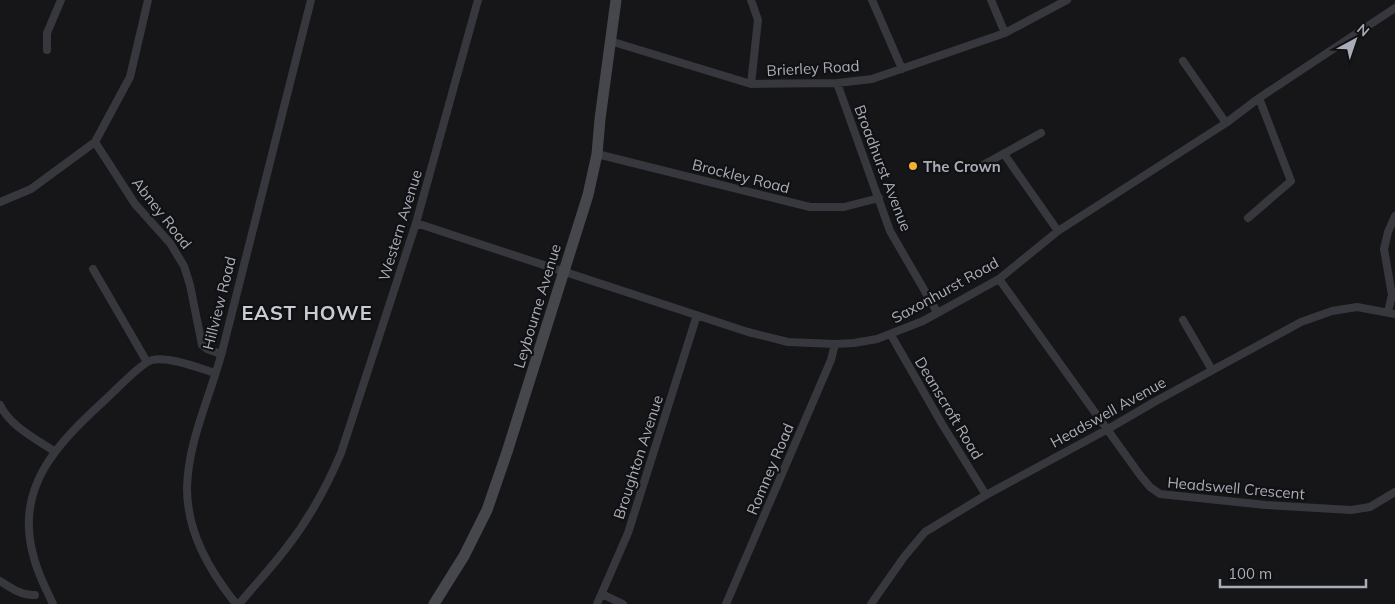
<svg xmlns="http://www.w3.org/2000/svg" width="1395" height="604" font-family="Mulish,sans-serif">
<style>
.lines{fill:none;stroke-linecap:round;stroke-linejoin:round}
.street{stroke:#37383d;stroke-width:8}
.secondary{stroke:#45474d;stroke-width:11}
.poi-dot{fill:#f2b134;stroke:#111113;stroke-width:2}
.labels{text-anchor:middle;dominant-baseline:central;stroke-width:4.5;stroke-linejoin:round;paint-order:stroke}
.street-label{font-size:15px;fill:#a8adb8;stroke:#111113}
.poi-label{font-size:15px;font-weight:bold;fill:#a8adb8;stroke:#111113;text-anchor:start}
.district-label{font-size:20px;font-weight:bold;letter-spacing:1px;fill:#c9ccd4;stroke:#111113}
</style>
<rect width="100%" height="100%" fill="#161618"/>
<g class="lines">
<path class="street" d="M751,0L758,20L751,84
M872,0L902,69
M991,0L1005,33
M610,41L751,84L837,83L872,79L1005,33L1067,0
M47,50V33L61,0
M1183,61L1226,123
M837,83L890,231L937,312
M95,142L135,204L170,243L184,266L190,285L202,345L207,349L221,354
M597,154L810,207H844L879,198
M1004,154L1058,231
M974,170L1041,133
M0,202L31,189L95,142L130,77L148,0
M1248,218L1291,181L1259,98
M416,223L748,332L788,342L835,344L854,343L877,339L923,321L999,279L1058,231L1226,123L1259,98L1395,8
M93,269L147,362
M999,279L1140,475L1150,487L1160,494L1266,505L1351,510L1370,507L1395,492
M1388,312L1392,295L1384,249L1388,232L1395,216
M1183,320L1212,370
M891,335L942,424L986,495
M0,405C10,426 36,439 54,451
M0,581C11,588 22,596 35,595
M602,594L623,604
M53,604C46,589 38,574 34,558C13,487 58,443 106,399C115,391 141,363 152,360C168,356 199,368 215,373
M236,604C209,570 187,532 187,488C188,441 210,397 222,352C252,235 281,117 311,0
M239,604C255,585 272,567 287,547C309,519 327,486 341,453L416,223L478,0
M597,604L628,533L697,315
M726,604L831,360L835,344
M871,604L904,557L925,532L986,495L1108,429L1156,401L1301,322L1332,311L1357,307L1395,314"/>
<path class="secondary" d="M434,604L464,556L487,510L507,452L588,195L597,154L600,119L616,0"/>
</g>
<circle class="poi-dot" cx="913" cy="166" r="5"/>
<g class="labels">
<g class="street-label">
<text transform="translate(813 68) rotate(-3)">Brierley Road</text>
<text transform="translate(883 168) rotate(69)">Broadhurst Avenue</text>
<text transform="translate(741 176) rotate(14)">Brockley Road</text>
<text transform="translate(162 213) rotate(52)">Abney Road</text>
<text transform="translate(400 225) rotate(-73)">Western Avenue</text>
<text transform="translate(945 290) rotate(-29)">Saxonhurst Road</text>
<text transform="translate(219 303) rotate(-76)">Hillview Road</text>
<text transform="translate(537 306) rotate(-73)">Leybourne Avenue</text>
<text transform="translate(949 408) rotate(59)">Deanscroft Road</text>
<text transform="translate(1108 412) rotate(-29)">Headswell Avenue</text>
<text transform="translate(638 457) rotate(-72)">Broughton Avenue</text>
<text transform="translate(770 469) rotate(-67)">Romney Road</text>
<text transform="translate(1236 488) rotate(5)">Headswell Crescent</text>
</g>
<g class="poi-label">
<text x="923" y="166">The Crown</text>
</g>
<g class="district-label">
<text x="307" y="312">EAST HOWE</text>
</g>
</g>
<g transform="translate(1355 40) rotate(40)" stroke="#111113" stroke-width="4" paint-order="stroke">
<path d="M0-4L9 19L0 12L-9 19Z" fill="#a8adb8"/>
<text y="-8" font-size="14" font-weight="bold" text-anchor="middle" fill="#a8adb8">N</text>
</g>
<path d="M1220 579v8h146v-8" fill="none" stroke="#a8adb8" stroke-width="2.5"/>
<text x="1228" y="579" font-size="15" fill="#a8adb8" stroke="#111113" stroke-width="4" paint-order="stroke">100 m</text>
</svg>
